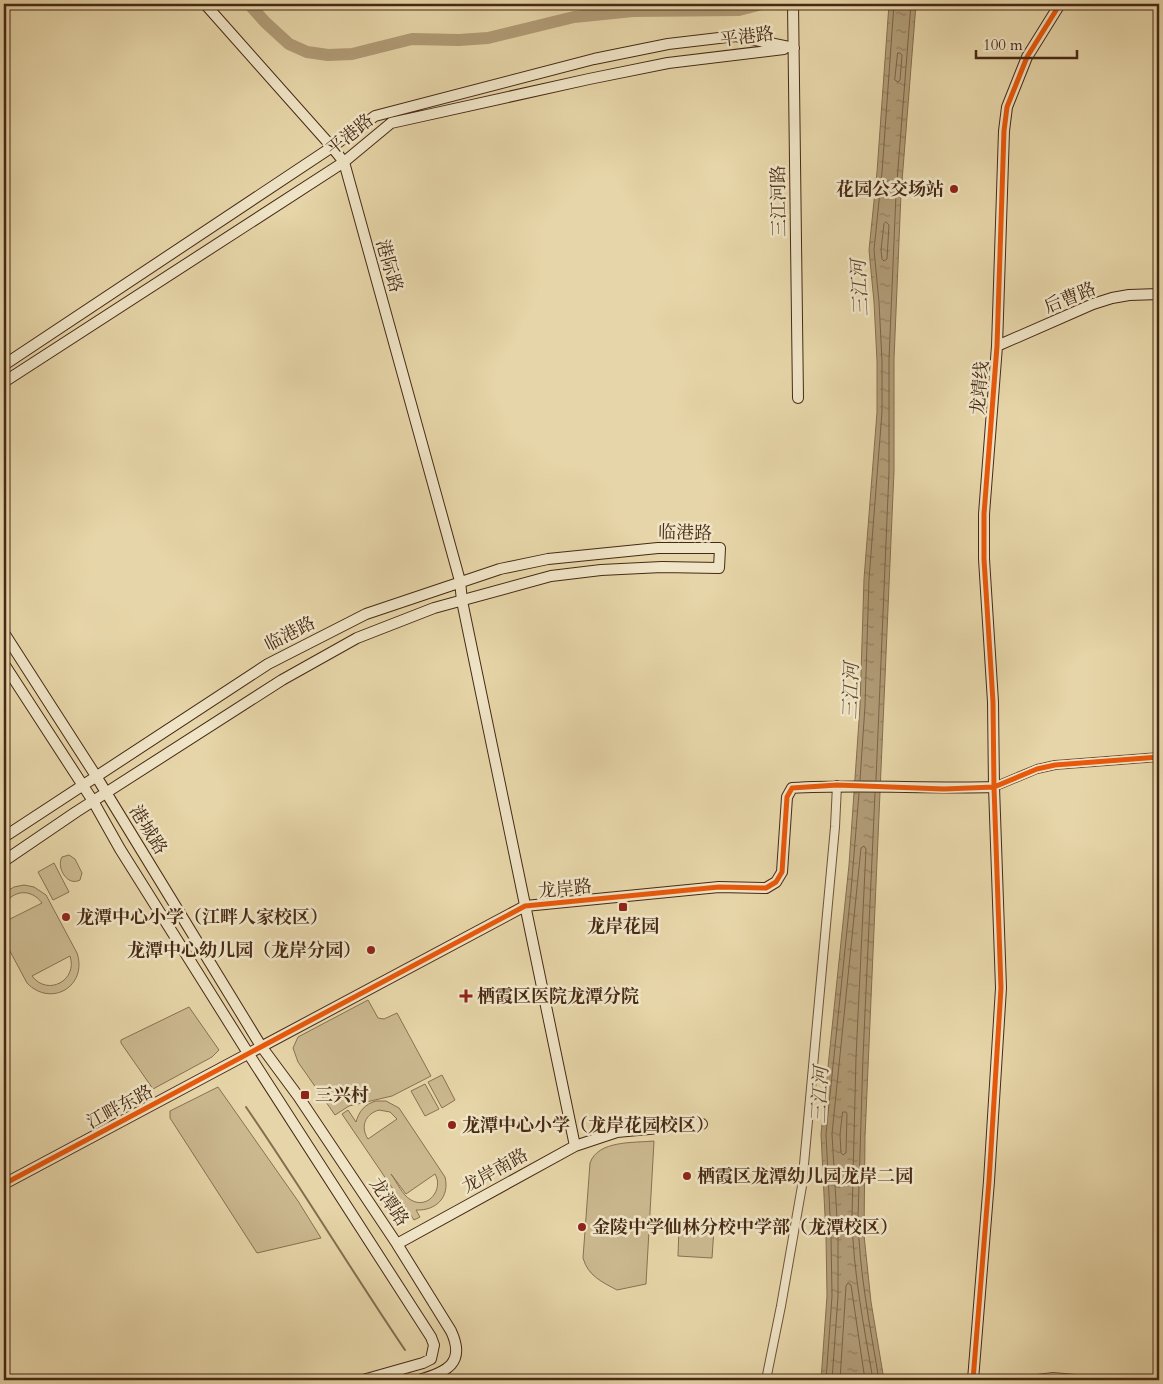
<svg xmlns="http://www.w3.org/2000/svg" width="1163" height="1384" font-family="Cardo,'Noto Serif SC',serif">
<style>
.park{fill:#cbb88f;stroke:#897052;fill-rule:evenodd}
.water{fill:url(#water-ripples);stroke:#866d4f}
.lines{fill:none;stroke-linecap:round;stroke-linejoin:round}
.shore{stroke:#7c6246;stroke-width:1}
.stream{stroke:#866d4f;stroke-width:2}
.river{stroke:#b09b76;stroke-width:12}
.street-casing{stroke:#6f543a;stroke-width:10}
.secondary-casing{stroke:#472915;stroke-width:12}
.street{stroke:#efe4c6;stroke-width:8}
.secondary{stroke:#efe4c6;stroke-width:10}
.cycleway-casing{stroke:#efe4c6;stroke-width:8}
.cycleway{stroke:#e8590c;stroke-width:5}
.poi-dot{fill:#8f2418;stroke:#efe4c6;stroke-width:2}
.labels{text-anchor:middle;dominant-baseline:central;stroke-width:5;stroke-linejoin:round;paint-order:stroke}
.street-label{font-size:18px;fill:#472915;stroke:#efe4c6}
.poi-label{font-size:18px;font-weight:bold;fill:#472915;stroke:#efe4c6;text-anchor:start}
.water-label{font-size:19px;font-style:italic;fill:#61462d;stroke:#efe4c6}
</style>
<defs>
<pattern id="water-ripples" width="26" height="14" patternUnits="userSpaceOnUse" patternTransform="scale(1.25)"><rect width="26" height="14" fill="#b09b76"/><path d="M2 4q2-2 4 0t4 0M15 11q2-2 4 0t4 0" fill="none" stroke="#917e60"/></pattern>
</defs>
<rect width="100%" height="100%" fill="#e6d5a8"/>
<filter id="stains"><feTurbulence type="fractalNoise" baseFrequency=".004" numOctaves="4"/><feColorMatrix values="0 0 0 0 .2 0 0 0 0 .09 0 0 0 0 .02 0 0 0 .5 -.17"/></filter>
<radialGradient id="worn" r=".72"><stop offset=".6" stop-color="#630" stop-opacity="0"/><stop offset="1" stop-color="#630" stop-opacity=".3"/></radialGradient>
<path class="park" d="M69,855L75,859L82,873L80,880C67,887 56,867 62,857Z
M54,863L69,892L53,900L38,872Z
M24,885L34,887L46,895L77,953C88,986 51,1008 27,983L4,940V922L42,903C31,888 13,890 4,905V893L14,887ZM70,956C78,980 48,997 32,976Z
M368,1000L378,1018L384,1019L397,1013L431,1076L392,1096L349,1106L335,1115L298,1062L293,1048L298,1037Z
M189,1007L219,1050L212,1057L153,1089L121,1043V1040Z
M442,1075L455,1100L442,1108L428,1082Z
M425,1084L439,1109L425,1116L411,1091Z
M218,1087L298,1201L321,1238L257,1253L170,1118V1111Z
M376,1101H386L399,1108L445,1177C450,1197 436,1211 416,1210L420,1217L414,1220L342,1114L348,1110L356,1122C359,1111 365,1104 376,1101ZM379,1110L390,1112L397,1119L368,1139C360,1127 365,1114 379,1110ZM391,1174L406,1194L435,1174C444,1189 428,1210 411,1200C402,1195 397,1182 391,1174Z
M654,1141L646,1284L617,1290C602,1282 588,1276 583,1258L590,1163C598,1140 634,1143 654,1141Z
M679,1227L696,1228V1232L697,1227L714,1228L712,1258L678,1256Z"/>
<path class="water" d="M889,4H916L901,194L894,359V471L865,1137L864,1235L871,1302L884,1380H821L827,1296L826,1236L821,1134L849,865L860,706L864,579L877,412V361L874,302L869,250L877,172Z"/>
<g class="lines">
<path class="shore" d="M898,53H900L902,55L900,80L898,82L895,80Z
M886,222L889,225L887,259L884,261L882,259L881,250L884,224Z
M860,780L865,706L869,579L882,412V361L879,302L874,250L882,172L894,4
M876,780L889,471V359L896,194L911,4
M875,793L863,1057L858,1217C859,1271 870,1326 879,1380
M843,1112H846L847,1114L846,1153L843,1155L841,1153L840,1135Z
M826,1380L832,1296L831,1236L826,1134L851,891L859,793
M832,1380L838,1296V1236L832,1134L861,848L864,846L866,849L856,1057L852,1217C853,1272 864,1326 873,1380
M840,1380L846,1286L848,1283L851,1285L865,1380"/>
<path class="stream" d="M246,1107C301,1187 351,1270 405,1350"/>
<path class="river" d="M249,4L265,22L289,44L307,52L328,55L352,54L412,39L459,40L488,38L574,17L633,11L739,10L762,4"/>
<defs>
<path id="street" d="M994,787L1037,769L1055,765L1159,757
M766,1380L781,1306L802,1186L835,827L837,785
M1030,1380L1053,1377L1086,1380"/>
<path id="secondary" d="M205,4L332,147L344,162L460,581L462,601L575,1146
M793,4L798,398
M997,346L1093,304L1112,298L1129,295L1159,294
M4,365L332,147L375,116L594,59L668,44L736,36L794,48
M4,382L344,162L391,123L589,79L668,63L784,49
M4,633L96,776L261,1046L298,1096L397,1244L451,1331C466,1363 447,1372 419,1380
M4,664L93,801L120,849L248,1053L431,1337L434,1345L431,1359L423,1363L363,1380
M4,837L268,664L366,614L500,569L548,559L658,548H720L719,568L662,567L601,570L551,576L434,608L357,638L282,680L76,812L4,861
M4,1184L525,906L719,887L766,888L776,882L782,872L787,797L792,788C859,784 927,789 994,787
M397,1244L575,1146L617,1132L702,1124
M973,1380L989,1181L1001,988L994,787L993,702L984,559V514L997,346L1004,131L1007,107L1027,57L1060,4"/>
</defs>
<use href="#street" class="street-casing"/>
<use href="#secondary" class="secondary-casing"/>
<use href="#street" class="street"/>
<use href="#secondary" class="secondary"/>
<defs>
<path id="cycleway" d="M4,1184L525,906L719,887L766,888L776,882L782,872L787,797L792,788L837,785L944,789L994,787L1037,769L1055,765L1159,757
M973,1380L989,1181L1001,988L994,787L993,702L984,559V514L997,346L1004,131L1007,107L1027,57L1060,4"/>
</defs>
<use href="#cycleway" class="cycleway-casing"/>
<use href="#cycleway" class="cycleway"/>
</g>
<g class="poi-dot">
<circle cx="954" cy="189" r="5"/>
<rect x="618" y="902" width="10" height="10" rx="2.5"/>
<circle cx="66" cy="917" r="5"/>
<circle cx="371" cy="950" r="5"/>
<path d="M463.5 988.5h5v5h5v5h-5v5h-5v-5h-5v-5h5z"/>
<rect x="300" y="1090" width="10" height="10" rx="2.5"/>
<circle cx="452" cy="1125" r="5"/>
<circle cx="687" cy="1176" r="5"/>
<circle cx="582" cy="1227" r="5"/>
</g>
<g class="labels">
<g class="street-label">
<text transform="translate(747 37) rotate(-7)">平港路</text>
<text transform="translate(350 135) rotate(-39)">平港路</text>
<text transform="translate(779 201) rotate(-91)">三江河路</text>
<text transform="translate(389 266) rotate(74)">港际路</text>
<text transform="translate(1070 298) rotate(-22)">后曹路</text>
<text transform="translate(980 388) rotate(-85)">龙靖线</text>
<text transform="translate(685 533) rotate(1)">临港路</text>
<text transform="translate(290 634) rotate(-27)">临港路</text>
<text transform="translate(148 830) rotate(58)">港城路</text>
<text transform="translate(565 889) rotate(-6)">龙岸路</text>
<text transform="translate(120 1107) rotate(-28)">江畔东路</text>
<text transform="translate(495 1171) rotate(-29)">龙岸南路</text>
<text transform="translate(389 1202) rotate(56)">龙潭路</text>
</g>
<g class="poi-label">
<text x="944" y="189" text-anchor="end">花园公交场站</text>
<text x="76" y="917">龙潭中心小学（江畔人家校区）</text>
<text x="623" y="926" text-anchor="middle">龙岸花园</text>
<text x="361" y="950" text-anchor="end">龙潭中心幼儿园（龙岸分园）</text>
<text x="477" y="996">栖霞区医院龙潭分院</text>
<text x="315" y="1095">三兴村</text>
<text x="462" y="1125">龙潭中心小学（龙岸花园校区）</text>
<text x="697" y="1176">栖霞区龙潭幼儿园龙岸二园</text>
<text x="592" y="1227">金陵中学仙林分校中学部（龙潭校区）</text>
</g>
<g class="water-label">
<text transform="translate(860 288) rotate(-93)">三江河</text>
<text transform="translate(851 691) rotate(-88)">三江河</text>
<text transform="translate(820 1095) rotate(-87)">三江河</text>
</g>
</g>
<rect width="1163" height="1384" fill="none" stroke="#e6d5a8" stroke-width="20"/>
<rect x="5" y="5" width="1153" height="1374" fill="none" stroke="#472915" stroke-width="2.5"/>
<rect x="10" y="10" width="1143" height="1364" fill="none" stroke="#472915"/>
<path d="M976 50v8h101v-8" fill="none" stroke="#472915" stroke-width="2.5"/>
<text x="983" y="50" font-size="15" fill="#472915" stroke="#efe4c6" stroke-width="4" paint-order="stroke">100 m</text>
<rect width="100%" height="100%" filter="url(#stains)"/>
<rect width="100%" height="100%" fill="url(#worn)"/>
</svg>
